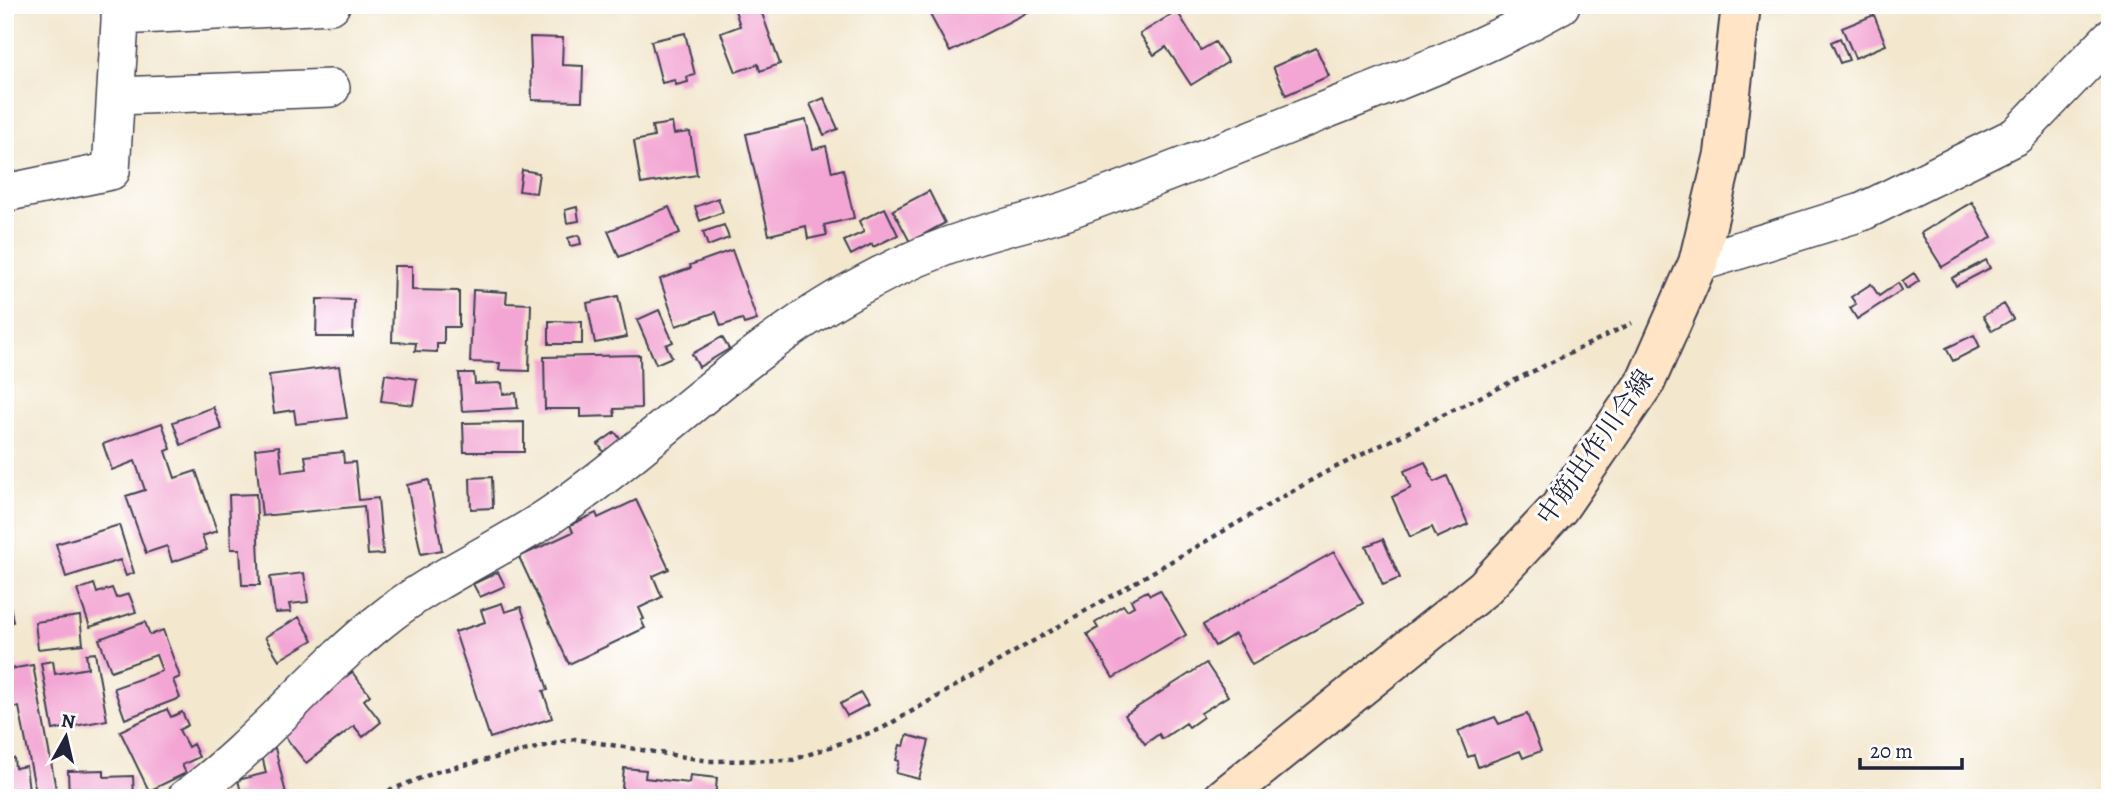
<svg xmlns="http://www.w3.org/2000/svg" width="2115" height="803" font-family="Alegreya,'Noto Serif JP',serif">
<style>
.building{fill:#f3a6d3}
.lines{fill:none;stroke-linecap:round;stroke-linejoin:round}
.street-casing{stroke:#414051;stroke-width:40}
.secondary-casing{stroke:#414051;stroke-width:42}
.path{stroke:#414051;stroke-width:4.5;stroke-dasharray:5 5;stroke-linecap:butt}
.street{stroke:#fff;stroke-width:37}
.secondary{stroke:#ffe4c6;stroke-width:38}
.labels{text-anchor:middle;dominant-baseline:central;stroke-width:6;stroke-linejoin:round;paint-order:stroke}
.street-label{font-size:26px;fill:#22223b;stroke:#fff}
</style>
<rect width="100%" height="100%" fill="#fff"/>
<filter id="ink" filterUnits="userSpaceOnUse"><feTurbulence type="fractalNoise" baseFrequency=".0143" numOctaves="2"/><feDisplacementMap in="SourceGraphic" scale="14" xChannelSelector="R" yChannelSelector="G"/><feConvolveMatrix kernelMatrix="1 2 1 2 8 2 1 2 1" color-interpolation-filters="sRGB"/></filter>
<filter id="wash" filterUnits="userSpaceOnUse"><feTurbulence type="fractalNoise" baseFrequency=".00686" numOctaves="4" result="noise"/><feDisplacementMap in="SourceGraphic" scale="28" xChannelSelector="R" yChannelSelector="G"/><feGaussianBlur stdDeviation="1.57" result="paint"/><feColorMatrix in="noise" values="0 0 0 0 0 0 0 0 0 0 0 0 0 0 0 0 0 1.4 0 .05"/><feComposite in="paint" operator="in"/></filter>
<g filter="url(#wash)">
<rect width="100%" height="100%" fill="#f3e7ce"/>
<g id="blocks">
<path class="building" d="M748,5H759L780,64L760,71L758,64L736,72L721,33L740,26L735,10Z
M935,5H1042L950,52L927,9Z
M1177,11L1201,50L1215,42L1228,62L1191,85L1166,47L1154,55L1140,34Z
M1874,15L1886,45L1855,58L1842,28Z
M685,33L695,75L687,77L688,82L676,85L675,80L662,83L651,41Z
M530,37L563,38L562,65L583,66L582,101L532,100Z
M1840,38L1849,60L1840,63L1831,42Z
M1316,48L1329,76L1286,95L1273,67Z
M824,98L838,129L824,135L810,104Z
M806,120L813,149L826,146L832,172L843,169L854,218L824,225L827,235L808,239L806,226L769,235L746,134Z
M672,123L674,134L690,132L697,175L641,184L634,141L654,137L652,126Z
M522,170L539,173L536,193L519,191Z
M929,191L945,223L910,242L893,210Z
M718,198L723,212L700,221L695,207Z
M1972,202L1992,237L1942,267L1921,233Z
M577,207L579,221L567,223L565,210Z
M669,207L680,233L619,257L608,231Z
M885,208L898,235L873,247L872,244L851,255L844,241L864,232L859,221Z
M724,225L729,238L708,246L703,232Z
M579,235L581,244L570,246L568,238Z
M732,250L757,320L744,324L742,319L721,326L716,312L676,326L660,279L691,268L690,265Z
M1986,260L1990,268L1956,286L1952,278Z
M394,266H412V290L459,291V327H444V344H437V352L415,351L416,343L392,342Z
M1914,273L1919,281L1907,289L1902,281Z
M1898,283L1902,290L1857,319L1850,308L1856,304L1851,297L1871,284L1879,296Z
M473,290L507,292L506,303L531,304L529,371L499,370L500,363L470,362Z
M618,296L627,337L595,343L587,303Z
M317,299L354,300L353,337H316Z
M2004,304L2013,319L1992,331L1983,316Z
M659,310L673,342L666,345L672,357L656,364L637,320Z
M549,321L582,322V344H549Z
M1974,335L1980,347L1953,361L1946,348Z
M722,337L729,349L699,367L692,354Z
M640,355L641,408L614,409L615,416L581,417V409H545L544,357Z
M339,366L347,418L296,424L294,410L274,413L269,375Z
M459,373H474L475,384L502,383L503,394L516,393L518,408L462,411Z
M385,374L417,379L413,405L381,401Z
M213,407L222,429L181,445L173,422Z
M524,422V452H464L463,423Z
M162,423L171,449L166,451L175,478L196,471L217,531L202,536L207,550L172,562L167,546L146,553L126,496L145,490L135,461L112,470L103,444Z
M615,432L621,440L604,452L598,444Z
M279,446L282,472L307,469L305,456L343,452L344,463L355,462L359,500L378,498L383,554L368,555L364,506L262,516L255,449Z
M1425,462L1434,482L1447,476L1468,524L1437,538L1432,527L1410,537L1392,497L1411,488L1404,471Z
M492,477L493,508L471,509L470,478Z
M429,480L442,550L421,554L407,485Z
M256,494L260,585H242L240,549H231L229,495Z
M636,500L669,569L653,576L662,597L639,608L644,619L641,620L645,628L569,664L519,557L573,532L570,525L596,513L598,518Z
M119,525L134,573L126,576L120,560L66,577L56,544Z
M1383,539L1400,578L1383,585L1366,546Z
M1334,552L1363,603L1252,665L1235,634L1215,646L1203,625Z
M498,572L505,586L480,597L473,584Z
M304,573L308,602L289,604L291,612L275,613L270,577Z
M94,584L97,593L112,588L116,598L129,594L136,612L90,627L77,590Z
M1160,590L1186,635L1113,678L1087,634L1098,628L1095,623L1123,605L1127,610L1134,606L1131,600L1147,591L1150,595Z
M8,592L13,622L5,623V593Z
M502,603L505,612L521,607L548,690L543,691L552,718L490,738L455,632L485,622L481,610Z
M80,616L83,644L38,649L35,622Z
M299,617L313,640L279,660L265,637Z
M145,622L150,635L163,630L180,677L173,680L180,698L125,719L114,688L162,671L156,655L111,671L99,639Z
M5,634L11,659L5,660Z
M95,653L107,720L53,730L41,663L53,661L55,674L88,668L86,654Z
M1206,663L1228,696L1201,713L1203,717L1189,727L1186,723L1162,739L1159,734L1145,744L1125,715Z
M33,665L56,789L36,793L19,707L5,709V670Z
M352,672L370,695L364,700L381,722L363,737L354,726L306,763L279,729Z
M861,693L868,705L847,716L840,704Z
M167,709L171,717L182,712L188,725L179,730L188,747L193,744L199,757L182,765L186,773L149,791L120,731Z
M1527,714L1541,751L1523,758L1520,751L1478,767L1474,755L1468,757L1458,731L1495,717L1499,724Z
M907,735L929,741L919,779L896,773L899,761L896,760L900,745L904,746Z
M275,748L287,798H222L241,792L238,780L266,773L261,751Z
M14,758L15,768L26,766L30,798H18L17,789L5,791V759Z
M624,768L646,770L645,778L689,783L690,775L717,778L715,798H621Z
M104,770V777L133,776L134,798H69L68,771Z"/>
</g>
</g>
<g filter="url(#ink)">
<use href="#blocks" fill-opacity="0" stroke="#414051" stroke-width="2"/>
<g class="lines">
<defs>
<path id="street" d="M120,16L331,5
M116,96L331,88
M5,193L111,171L121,5
M1698,263L1862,212L2016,136L2110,38
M186,798C258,746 313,674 383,619C435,577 499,551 554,513C658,441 747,347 858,287C896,266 935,249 977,236C1008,226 1039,220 1070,209C1153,179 1236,146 1318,113C1401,80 1484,49 1561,5"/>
<path id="secondary" d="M1223,798L1484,588L1559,508L1646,381L1698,263L1724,154L1741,5"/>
</defs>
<use href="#street" class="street-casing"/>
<use href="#secondary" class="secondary-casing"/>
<path class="path" d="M370,798L439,771L575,739L709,761L793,760L881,729L1324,473L1632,323"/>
<use href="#street" class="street"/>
<use href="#secondary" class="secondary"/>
</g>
</g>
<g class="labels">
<g class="street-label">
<text transform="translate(1595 447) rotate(-55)">中筋出作川合線</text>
</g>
</g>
<rect width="2115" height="803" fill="none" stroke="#fff" stroke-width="28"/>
<g transform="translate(66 737) rotate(8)" stroke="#ffffff" stroke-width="5" paint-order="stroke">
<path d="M0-5L12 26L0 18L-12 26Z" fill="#22223b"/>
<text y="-10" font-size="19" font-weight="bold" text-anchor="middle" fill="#22223b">N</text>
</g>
<path d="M1860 758v10h102v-10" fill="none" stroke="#22223b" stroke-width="3.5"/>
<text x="1870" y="758" font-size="21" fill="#22223b" stroke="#ffffff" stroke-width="5" paint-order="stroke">20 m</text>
</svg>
